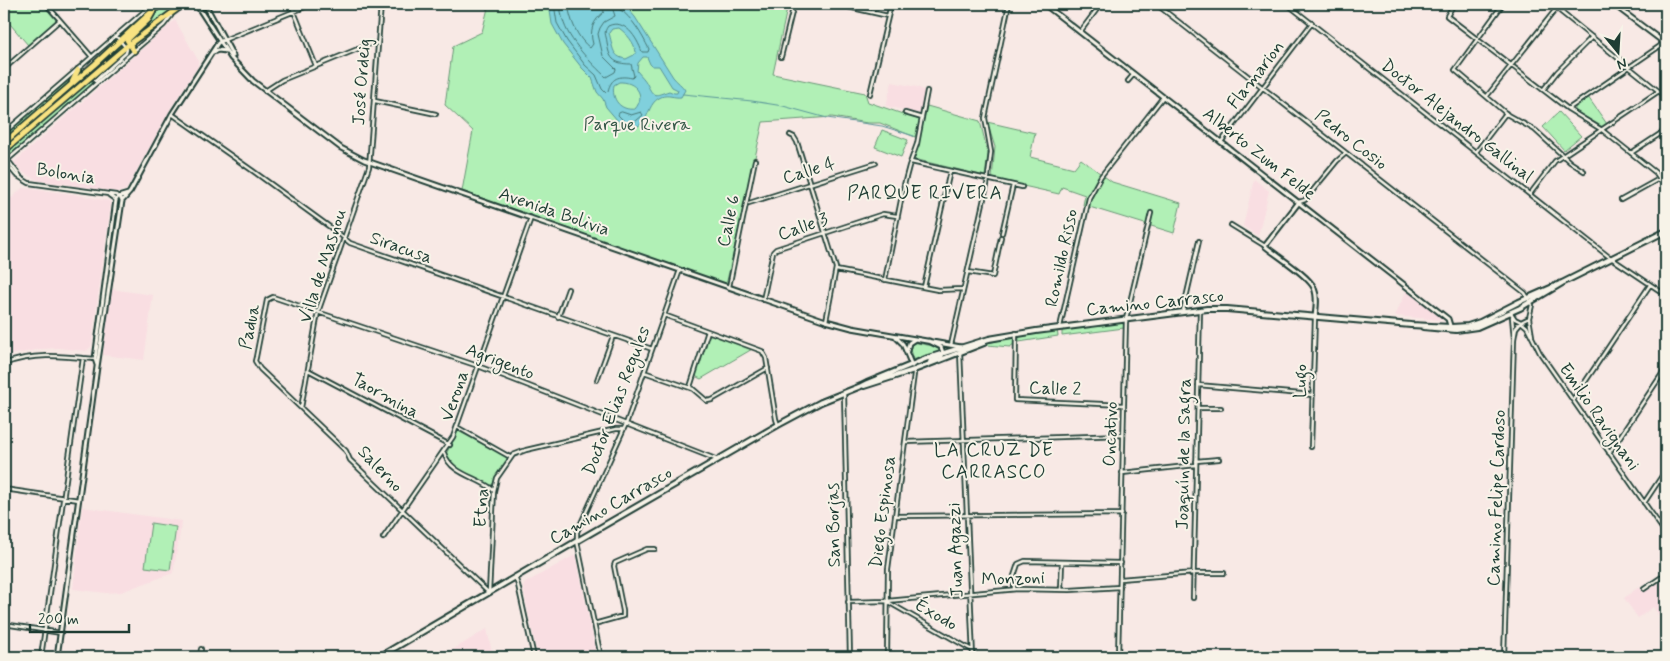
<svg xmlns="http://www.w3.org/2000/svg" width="1670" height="661" font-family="Mynerve,sans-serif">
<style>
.built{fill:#f9dee2}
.green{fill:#b1f0b6;stroke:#689675}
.water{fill:#80d0dc;stroke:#599599;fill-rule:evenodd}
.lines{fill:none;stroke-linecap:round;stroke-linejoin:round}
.shore{stroke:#467877;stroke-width:1}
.stream{stroke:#599599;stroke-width:1}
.minor-casing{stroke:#1f3d34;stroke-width:6}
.tertiary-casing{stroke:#1f3d34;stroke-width:7}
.secondary-casing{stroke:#1f3d34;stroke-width:8}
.primary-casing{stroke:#1f3d34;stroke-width:8}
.minor{stroke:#f7f3e8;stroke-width:2.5}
.tertiary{stroke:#f7f3e8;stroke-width:3}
.secondary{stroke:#f7f3e8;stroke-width:4}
.primary{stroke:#f8e281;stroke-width:4.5}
.labels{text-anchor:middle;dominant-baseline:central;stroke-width:4;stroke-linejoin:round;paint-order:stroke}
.street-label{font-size:18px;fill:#1f3d34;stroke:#f7f3e8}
.park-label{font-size:18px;fill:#355848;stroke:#f7f3e8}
.neighbourhood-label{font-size:19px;letter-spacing:1px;fill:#1f3d34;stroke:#f7f3e8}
</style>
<rect width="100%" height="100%" fill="#f8e9e5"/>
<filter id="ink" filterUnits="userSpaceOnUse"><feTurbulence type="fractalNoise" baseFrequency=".02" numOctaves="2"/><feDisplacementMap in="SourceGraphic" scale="10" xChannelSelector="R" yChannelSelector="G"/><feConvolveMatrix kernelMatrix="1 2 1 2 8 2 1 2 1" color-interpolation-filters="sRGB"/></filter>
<g filter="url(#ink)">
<path class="built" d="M175,20L198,60V66L172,106L126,190L119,192L37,180L24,173L13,163Z
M892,82L917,87L926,91L921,114L886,106Z
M1254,179L1269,191L1258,236L1243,226Z
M22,188L73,194L109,201L111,204L91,347L86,351L58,348L41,349L4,356V189L12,198Z
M111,289L153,295L144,360L103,355Z
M1407,289L1443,318L1442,320L1395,316Z
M82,507L182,521L173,573L121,592L106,593L73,589Z
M575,555L576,556L597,657H538L523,587L525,583Z
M1666,576V625L1653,607L1638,618L1624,598L1639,587L1643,592Z
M487,629L493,657H440L464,643Z"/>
<path class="green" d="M12,4H42L56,20L28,45L4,17V11Z
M166,4H179L129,41Z
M489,4H788L773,74L865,93L868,102L920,120L915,137L880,123H867L832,117L763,122L726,285L462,191L473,131L445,105L453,46L482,32Z
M119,46L123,47L4,150L30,123Z
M125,50L127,51L94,81L90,87L7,157L5,153Z
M67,82L69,84L4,141V135Z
M1588,97L1607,124L1603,127L1575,111V106Z
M927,106L980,121L988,154L985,176L914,159Z
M1559,112L1581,136L1564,150L1543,127Z
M987,122L1035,133L1030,157L1074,168L1081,159L1112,182L1181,203L1174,233L1083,205L1085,195L1062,187L1059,194L992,179L995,147Z
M882,130L908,140L901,157L875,147Z
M1118,323H1123L1124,328L1062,336V330Z
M1057,330L1058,336L1019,342V336Z
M713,334L754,348L701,379L695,376L709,335Z
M1014,337L1015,343L1010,347L987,345L988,343Z
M912,342L938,347L941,352L914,362L909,347Z
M458,431L507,457V460L492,485L488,484C473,477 453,470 446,454Z
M151,523L176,527L170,570L145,567Z"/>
<path class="water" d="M549,4H621V5L628,9L635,17L673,77C677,82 682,85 685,90L681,97C674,98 668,94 661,97C643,105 653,130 624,128L606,107L603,99L597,92L592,78L582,68L563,44L552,24ZM619,28C627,34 634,42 636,52L634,55L626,59C611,57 613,45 609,33L612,29ZM643,57H647L650,64L652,66H659L672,87L678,90L677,93H674L669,91C654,96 654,98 647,84C645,79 640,75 637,71L638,63ZM619,82C635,81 647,95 635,109C620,111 611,99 614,85Z"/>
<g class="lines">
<path class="shore" d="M554,4L557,23L567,41L585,65L596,75L602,89L606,93L608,91C611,78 619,75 632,78L634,76L631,64C613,64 609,58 607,42C606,34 603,33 608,26C625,18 637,38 642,52H648L649,49C642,35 632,17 619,9L617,4
M560,4C561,9 561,15 563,20C568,40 592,64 606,77L615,72L616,69L603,56L598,34L600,28L604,22L615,16L611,4
M568,4C570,20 577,38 590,48L593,44C589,30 593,21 604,12L603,4
M622,112L631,115L641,112L643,115L636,121L626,123L618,115L619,113Z"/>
<path class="stream" d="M683,94L752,101L783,106L827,118L882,126L914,136"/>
<defs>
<path id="minor" d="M46,4L92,57
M291,4L316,66
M835,4L888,16
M1156,4L1525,293L1532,305L1529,318L1521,322L1515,319L1511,313
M1287,4L1608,256L1666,295
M1454,4L1447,16L1568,109L1602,130L1656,173L1666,188
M1503,4L1455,70L1508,115L1535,130L1570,162L1584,171
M1551,4L1666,97
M4,6L7,4
M1080,32L1101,4
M224,40L312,4
M781,57L794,4
M4,69L60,20
M95,81L126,53L127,49L116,36
M1128,81L1134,74
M1543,90L1557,72L1592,37
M265,91L282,80L370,44L378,43
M870,94L891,4
M1487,96L1560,4
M375,101L436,114
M1568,109L1660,46L1666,37
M905,113L922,118
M172,114L253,171L338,233L350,243L652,349
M4,133L147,9L157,4
M790,135L794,137L797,142L836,268L826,321
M1221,142L1312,23
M1476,152L1506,113
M1631,153L1666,130
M4,155L20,176
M4,160L16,175L29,183L116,195L118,197
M911,162L1022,187
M4,163L164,25L171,16
M1530,194L1555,161L1659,91
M109,195L116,200
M1621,200L1666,175
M1299,202L1305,200L1337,161L1346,153
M749,203L876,163
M1231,225L1265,246
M1002,233L1013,185
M836,270L938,290L963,289
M968,272L993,276L1001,237
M885,280L904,185L909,166L917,144L927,91
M729,287L755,160
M924,287L950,171
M763,300L773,252L776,249L883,214L897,216
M1183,311L1199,241
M664,315L762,351L766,358L776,419L778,425
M558,317L568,289
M1529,318L1532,336
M1060,327L1089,198L1101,176L1163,97
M1016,333L1015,400L1124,405
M1514,339L1516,328L1521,322L1527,327L1540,353L1666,534
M951,345L987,185L991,152L985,118L1009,4
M960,352L973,657
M4,364C34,352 64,356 95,359
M308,370L450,445
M644,372L693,389L707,401L712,400L768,368
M597,380L613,336
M1198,385L1313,395
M690,387L708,331
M844,393L850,657
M1573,400L1650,285
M301,408L318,312L369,167L381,4
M1198,408H1221
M457,427L510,457
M623,429H616L526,450L513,455L497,478L494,491L489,593L350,460L346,451L260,369L255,361L256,357L267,300L273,297L478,366L718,460
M905,442L1123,435
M1311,447L1315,317
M444,453C451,475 479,477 493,490
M1609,453L1666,368
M1196,461L1219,459
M1122,473L1196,465
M4,489L79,500
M1644,503L1666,470
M895,516L1122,514
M383,538L453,437L531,218
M515,577L518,585L534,657
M1120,579L1194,573H1224
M1014,589V576L1018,564L1025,561L1121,563
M1644,589L1666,574
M1061,590L1062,562
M1193,598L1200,310
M848,602L887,601L1018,589L1070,590L1120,587
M888,602L972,650
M4,624L61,633
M594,624L623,616V611L614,566L615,563L647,549H655
M41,657L83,358
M200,657L201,649
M601,657L577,541V532L626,424L680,270
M887,657L888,569L914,374V370
M1118,657L1126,319L1151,213
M1504,657L1514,339L1512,317"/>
<path id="tertiary" d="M196,4L231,58L253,81L341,148L364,160L826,321L852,328L961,347
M205,4L233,56
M1044,4L1448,319L1451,329
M1613,4L1666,44
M213,52L218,50L226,51
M123,200L130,192L172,114L218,43L224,40
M1299,202L1265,246C1277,256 1309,276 1314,288C1318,297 1316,308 1315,317
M896,337L903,344L912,366
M929,341L941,347L943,353L942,356L930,361L929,364
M907,351L909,343L915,339
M97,365L95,359L116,200L118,197L128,194
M57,657L97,367L122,201L120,197"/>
<path id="secondary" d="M1423,327L1456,330L1477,327L1520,308L1562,283
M864,386L914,370L984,343
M379,657L577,541L778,425L821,402L861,386L867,383L928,358L989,339L1036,331L1207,309H1227L1411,325L1451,327L1468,326L1480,322L1519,302L1562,283L1666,231"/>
<path id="primary" d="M134,51L127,40L149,19L153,12
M72,82L78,70
M4,143L95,64L160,4
M4,151L127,46L184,4"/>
</defs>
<use href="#minor" class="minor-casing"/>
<use href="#tertiary" class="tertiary-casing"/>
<use href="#secondary" class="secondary-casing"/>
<use href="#primary" class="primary-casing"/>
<use href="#minor" class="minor"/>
<use href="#tertiary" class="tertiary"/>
<use href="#secondary" class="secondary"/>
<use href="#primary" class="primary"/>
</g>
</g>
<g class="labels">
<g class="street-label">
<text transform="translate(1256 75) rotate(-52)">Flamarion</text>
<text transform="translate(362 82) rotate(-86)">José Ordeig</text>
<text transform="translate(1457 121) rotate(38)">Doctor Alejandro Gallinal</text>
<text transform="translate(1351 140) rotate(38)">Pedro Cosio</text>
<text transform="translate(1259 154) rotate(38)">Alberto Zum Felde</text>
<text transform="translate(809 171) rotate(-17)">Calle 4</text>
<text transform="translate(66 174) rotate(9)">Bolonia</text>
<text transform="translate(554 212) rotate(19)">Avenida Bolivia</text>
<text transform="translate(729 221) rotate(-78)">Calle 6</text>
<text transform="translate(803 227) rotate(-19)">Calle 3</text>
<text transform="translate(401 248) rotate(19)">Siracusa</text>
<text transform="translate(1062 258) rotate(-78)">Romildo Risso</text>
<text transform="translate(323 266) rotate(-72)">Villa de Masnou</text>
<text transform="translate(1155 303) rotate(-6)">Camino Carrasco</text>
<text transform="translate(250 327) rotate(-78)">Padua</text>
<text transform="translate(500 362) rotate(21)">Agrigento</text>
<text transform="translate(1301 381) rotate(-88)">Lugo</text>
<text transform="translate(1055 389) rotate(2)">Calle 2</text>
<text transform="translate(385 396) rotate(29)">Taormina</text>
<text transform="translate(455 396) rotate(-71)">Verona</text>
<text transform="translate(617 401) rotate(-69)">Doctor Elias Regules</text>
<text transform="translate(1599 417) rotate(55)">Emilio Ravignani</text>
<text transform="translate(1111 434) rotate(-88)">Oncativo</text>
<text transform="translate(1184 454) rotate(-89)">Joaquín de la Sagra</text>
<text transform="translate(380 469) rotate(46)">Salerno</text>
<text transform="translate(1497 498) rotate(-88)">Camino Felipe Cardoso</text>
<text transform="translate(611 506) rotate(-30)">Camino Carrasco</text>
<text transform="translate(482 508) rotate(-86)">Etna</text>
<text transform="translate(883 512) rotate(-83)">Diego Espinosa</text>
<text transform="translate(834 525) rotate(-91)">San Borjas</text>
<text transform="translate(956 550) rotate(-92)">Juan Agazzi</text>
<text transform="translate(1013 579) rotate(-2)">Monzoni</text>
<text transform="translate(936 615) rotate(30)">Éxodo</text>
</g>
<g class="park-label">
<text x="637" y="125">Parque Rivera</text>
</g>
<g class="neighbourhood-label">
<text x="925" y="193">PARQUE RIVERA</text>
<text x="994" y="450">LA CRUZ DE<tspan x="994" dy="22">CARRASCO</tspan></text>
</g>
</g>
<rect width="1670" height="661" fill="none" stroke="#f7f3e8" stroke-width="20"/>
<rect x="10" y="10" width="1650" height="641" fill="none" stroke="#1f3d34" stroke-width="2" filter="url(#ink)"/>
<g transform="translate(1618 52) rotate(162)" stroke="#f7f3e8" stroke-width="4" paint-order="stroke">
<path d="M0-4L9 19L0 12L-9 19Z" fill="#1f3d34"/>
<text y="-8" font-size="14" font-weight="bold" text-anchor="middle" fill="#1f3d34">N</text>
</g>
<path d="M30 624v8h99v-8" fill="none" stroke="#1f3d34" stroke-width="2.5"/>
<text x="38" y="624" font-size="15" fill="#1f3d34" stroke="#f7f3e8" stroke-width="4" paint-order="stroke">200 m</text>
</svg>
